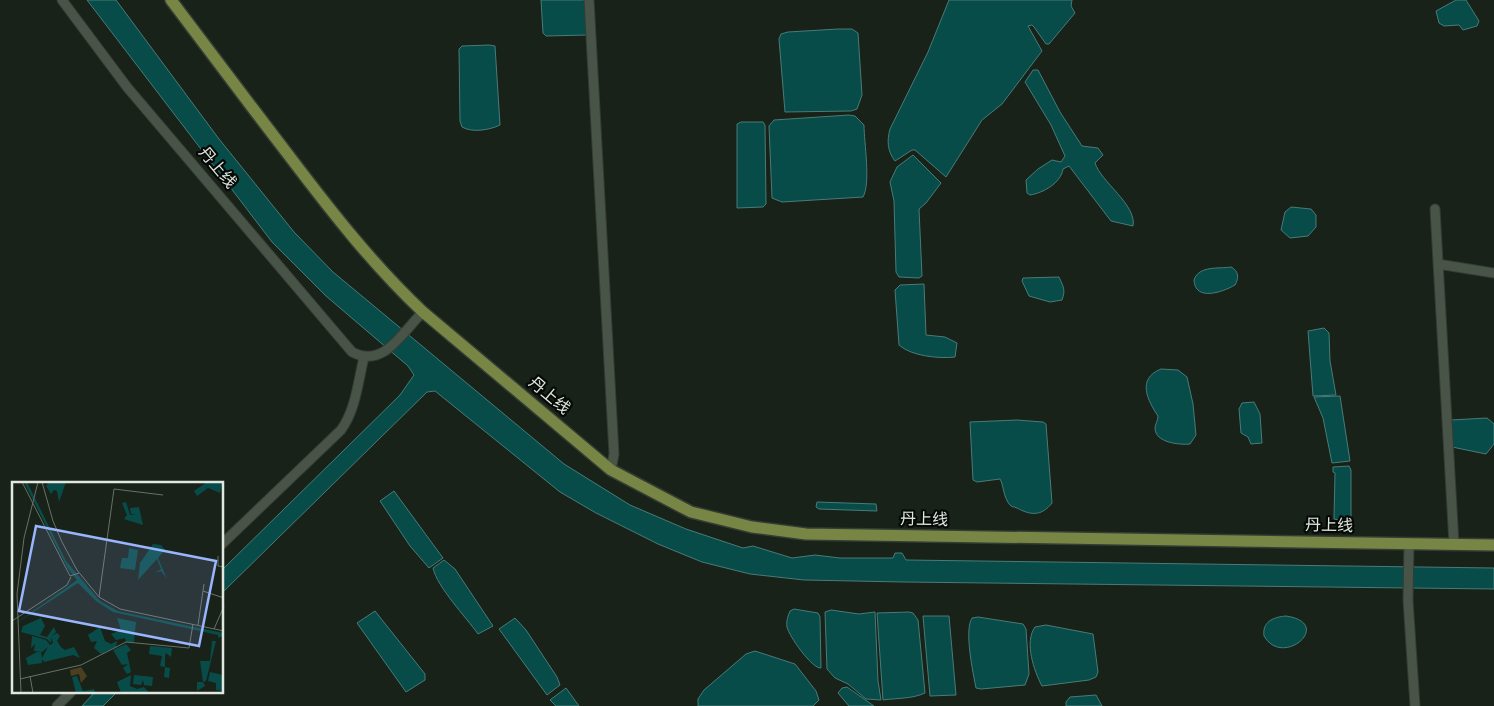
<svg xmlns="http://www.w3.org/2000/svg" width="1494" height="706" font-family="'Sofia Sans Condensed','Noto Sans SC',sans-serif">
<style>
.water{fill:#084c4a;stroke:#497b77}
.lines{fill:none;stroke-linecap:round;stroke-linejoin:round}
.minor-casing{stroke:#353c34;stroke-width:11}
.major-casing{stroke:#353c34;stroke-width:14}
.minor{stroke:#495448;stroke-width:9}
.major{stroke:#778644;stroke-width:11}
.labels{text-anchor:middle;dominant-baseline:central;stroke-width:4.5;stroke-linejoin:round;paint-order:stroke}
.street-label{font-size:16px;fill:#e1e8e0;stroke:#060a06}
.inset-road{fill:none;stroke:#687168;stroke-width:1}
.view{fill:#99b5fd;fill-opacity:0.15;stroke:#99b5fd;stroke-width:2.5}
.inset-edge{fill:none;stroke:#e1e8e0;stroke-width:2.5}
</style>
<rect width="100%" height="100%" fill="#182218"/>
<path class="water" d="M87,0H116L219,139L294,232L333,272L564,464L630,505L686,529L743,548L753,546L792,558L815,555L840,558H893L895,553H902L906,560L1494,568V589L903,582L804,580L750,574L702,562L658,544L596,513L560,492L435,391L427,392L223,592V569L400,395L414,375L408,366L326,296L272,242Z
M541,0H585L587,35L546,36L543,33Z
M949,0H1072L1071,6L1075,13L1049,44H1046L1034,27L1032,25L1028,26L1042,51L1002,104L982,120L946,177L915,150H912L895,161C887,151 887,140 890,129L928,52Z
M1456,0H1466L1479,21L1477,26L1463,30L1459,25L1444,26L1439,23L1436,11Z
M838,29H852L858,33L862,95L857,109L851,111L785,112L779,39L781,34L788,32Z
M489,45L495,46L500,125C490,130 472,133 462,127L460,121L459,49L462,46Z
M1033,70H1038L1060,112L1082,146L1098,148L1103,155L1095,163C1101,182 1137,205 1133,226L1111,221L1069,166L1063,169C1061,183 1043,193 1030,195L1027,193L1026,180L1038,169L1052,160L1061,162L1065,156L1051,125L1025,82Z
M849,115L855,116L864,125C864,142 871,183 863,197L782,202L772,198L769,126L774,120Z
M741,122H763L765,125L766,204L763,207L737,208V124Z
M913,155L941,183L926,203L919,209L922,276L919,278L899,277L896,272L894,201L890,182L897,167Z
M1291,207L1311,209L1316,215V227L1308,236L1290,238L1281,230L1285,212Z
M1231,267C1239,271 1239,278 1235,285C1223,292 1195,302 1194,280C1199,265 1219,269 1231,267Z
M1059,277C1063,286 1066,290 1062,300L1050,302L1029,296L1022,281L1023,278Z
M924,284L926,335L945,337L957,343L955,357C939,359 911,356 899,345L895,290L900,285Z
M1324,328L1329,333L1330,361L1336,395L1313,396L1308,331Z
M1161,369L1178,370L1187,377L1193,404L1196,435L1190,444C1180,445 1155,443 1155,428C1155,424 1158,421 1158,416C1148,401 1136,379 1161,369Z
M1340,396L1350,461L1332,463L1323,418L1314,397Z
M1254,402L1260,414L1262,443L1251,444L1248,437L1241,433L1239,409L1242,403Z
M1487,418L1494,424V444L1486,454L1452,447L1451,420Z
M1017,420L1043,422L1046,424L1052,503C1041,517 1030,515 1017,508C1013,506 1013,508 1010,505C1003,497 1004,486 1000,479L977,482L973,480L970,422Z
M1349,466L1351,470V519L1349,522L1334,519L1335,473L1333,472V467Z
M394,491L443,558L429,568L410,546L380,501Z
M817,502L876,504L877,511L819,509L816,507Z
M444,560L455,569L493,626L478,634C466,617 437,587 433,568Z
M794,609L818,613L820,617L821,668C812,669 789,636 787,627C786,621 788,616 790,611Z
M831,610L859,614L875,612L878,681L881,700L866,699L848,684L835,678L827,669L825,612Z
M375,611L425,674V680L406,692L357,623Z
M909,612L913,613L918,620L925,693C912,699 897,698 883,700L877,613Z
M923,616H949L956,695L930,696Z
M1286,616C1335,623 1283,669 1264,636C1262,622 1273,617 1286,616Z
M978,617L1023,624L1026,629L1029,674L1025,685L981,689L976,688C973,673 964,630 972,618Z
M515,618L526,630L557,677L560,685L547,695L499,629Z
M1046,625L1093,634L1098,672L1096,677L1089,680L1042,686C1034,671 1024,642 1035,627Z
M755,651L795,664L816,691L819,700L813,706H698V699L704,690L746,654Z
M847,687L874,706H849L838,693L842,688Z
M566,688L579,706H556L550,700Z
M95,692H117L103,706H82Z
M1096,695L1102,706H1066V702L1070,697Z"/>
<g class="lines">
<defs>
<path id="minor" d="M62,0L127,87L352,352C384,369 402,332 423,312
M589,0L614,454L611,470
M1435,209L1454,544
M1438,264L1494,273
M1409,543L1408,600L1415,706
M222,544L341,430C356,409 358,382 364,357
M57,706L71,692"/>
<path id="major" d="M171,0C211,53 250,105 290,157C331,211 373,265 423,312L611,470L691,512L752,527L806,534L1494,545"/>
</defs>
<use href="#minor" class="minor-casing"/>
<use href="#major" class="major-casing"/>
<use href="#minor" class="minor"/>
<use href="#major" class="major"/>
</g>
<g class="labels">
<g class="street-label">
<text transform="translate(217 168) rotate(50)">丹上线</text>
<text transform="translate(549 396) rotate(40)">丹上线</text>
<text transform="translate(924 520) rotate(1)">丹上线</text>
<text transform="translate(1329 526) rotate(1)">丹上线</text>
</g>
</g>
<g transform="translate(12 482)">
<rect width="211" height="211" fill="#182218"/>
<path d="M69,185L75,194L69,201L67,192L59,194L58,188Z" fill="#4a4020"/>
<path d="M12,0H15L54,79L88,119L106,129L211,151V154L206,156V153L101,130L84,119L66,101L0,144L65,98L56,87ZM37,0H54L47,20L45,9L42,8L39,12L34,4ZM195,0L210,1L208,11L196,6L185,14L182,9ZM114,20L118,33L124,32H119L118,26L127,25L131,43L112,37L115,33L110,21ZM141,62L149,63L153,68L146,76L155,97L149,89L143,91L149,87L145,77L126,98L128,81ZM117,66L126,68L123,88L108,86L110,76H116ZM29,136L33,144L28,153L35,155L42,145L44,150L40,154L45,151L48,154L45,159L49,165L53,168L62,165L68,176L61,173L32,180L30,177V181L16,183L14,176L25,170H29L30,176L36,165L30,170L22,169L23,162L19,166L20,154L34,158L38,163L41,161L39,155V161L35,157L9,150L11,144ZM105,136L124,140L123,150L118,149L123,151L122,160H114L113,156L104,158L99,152L109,148ZM88,145L93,159L99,162L105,159L104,165L89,172L82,166L85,159L79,160L76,153ZM200,159H204L194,199L191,200L193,204L185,209V200H191L188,179H198ZM114,162L119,168L115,171L119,190L115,192L111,186L116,182L110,183L101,168ZM138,164L160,166L159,175L154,171L153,174V185L158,186L157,196L152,195L153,185L148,184L150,174L137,172ZM198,190L211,193L210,209L204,208V201L196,199ZM119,193L118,204L125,207L132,205L137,211H109L105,200ZM122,193L141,195L140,204L132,203L131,198L129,203L121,202ZM65,194L71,209L82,207L83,211H64L60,195Z" fill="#084c4a"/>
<path class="inset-road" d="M10,0L58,94L67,91M30,0L41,39L50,60L65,88L87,115L108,127L212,149M206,74V84L212,85M191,109L212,116M87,115L102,7L151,13M0,139L55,103L59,95M186,143L192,102M202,147L212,124M18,194L21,211M8,197L69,183L114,160L177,166L181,142M9,211L5,112L12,56L26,0"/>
<path class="view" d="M24,44L204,79L187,164L7,129Z"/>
<rect width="211" height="211" class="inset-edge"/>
</g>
</svg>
